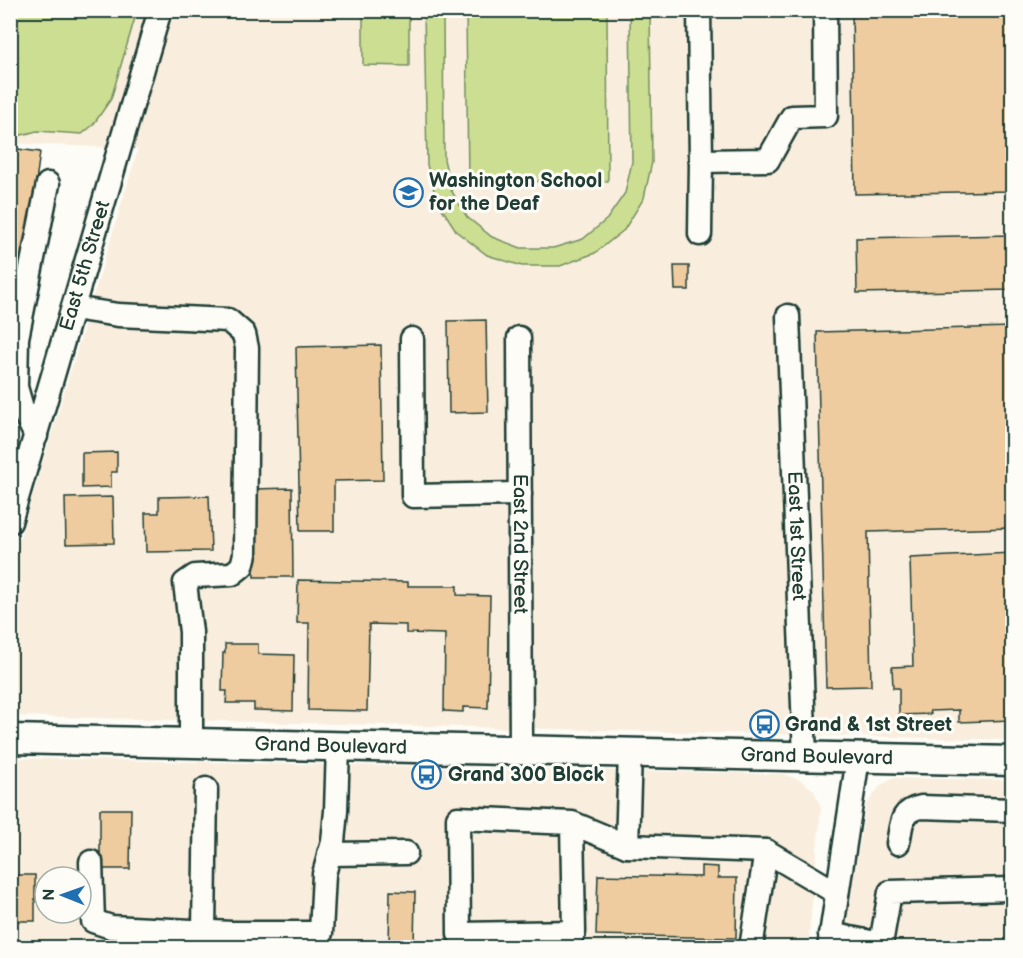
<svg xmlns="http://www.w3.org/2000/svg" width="1023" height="958" font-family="'Balsamiq Sans',sans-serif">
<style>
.built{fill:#f9eedd;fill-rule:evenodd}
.green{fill:#cbde92;stroke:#758e63;stroke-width:1.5}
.building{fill:#efcca0;stroke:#1f3d34;stroke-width:1.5}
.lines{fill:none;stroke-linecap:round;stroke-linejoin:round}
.minor-casing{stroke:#1f3d34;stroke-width:27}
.major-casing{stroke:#1f3d34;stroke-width:33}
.minor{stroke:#fdfcf7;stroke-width:22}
.major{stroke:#fdfcf7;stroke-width:28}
.labels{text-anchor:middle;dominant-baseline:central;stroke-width:6;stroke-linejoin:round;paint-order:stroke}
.poi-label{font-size:20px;font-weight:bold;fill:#1f3d34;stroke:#fdfcf7;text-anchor:start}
.street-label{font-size:20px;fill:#1f3d34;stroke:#fdfcf7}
</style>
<rect width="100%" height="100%" fill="#fdfcf7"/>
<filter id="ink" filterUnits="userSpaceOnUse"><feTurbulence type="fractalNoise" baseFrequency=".0167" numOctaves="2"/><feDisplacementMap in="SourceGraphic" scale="12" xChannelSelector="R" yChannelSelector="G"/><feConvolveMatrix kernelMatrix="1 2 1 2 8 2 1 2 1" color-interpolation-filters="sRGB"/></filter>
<g filter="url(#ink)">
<path class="built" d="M11,11H1012V740L11,716V567L138,149L11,143Z
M11,758L783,774L800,780L814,790L821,807L808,947L11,948ZM45,877H81V913H45Z
M893,778L1012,780V947L842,948L866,805L880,786Z"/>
<path class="green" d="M11,10L137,11L111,99L93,125L82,134L37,131L14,137L11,141Z
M363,11H409V66L363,65Z
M424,11H443L444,159L451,190L467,217L492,237L521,248H553L583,239L607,219L625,193L632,162L630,11H650L652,162L644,198L624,230L595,253L560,266H522L487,255L457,232L437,201L427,165Z
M466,11H607L608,181L468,182Z"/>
<path class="building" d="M852,10H1012V191L855,194Z
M10,148L40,152L22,286L10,285Z
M1012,235V290L857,293L856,238Z
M674,266H689V290H675Z
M486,320L488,412L449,413L448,321Z
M1012,327V528L868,532L871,686L826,687L817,332Z
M381,345L383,480L334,481V531H300L296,347Z
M117,452V472H111V487L82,488V453Z
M292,488L293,577H254V489Z
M209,496L211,551L146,552L145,513H159V497Z
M113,497L114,543L66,544L65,498Z
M1012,553V720L959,722V710L930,711L931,714L899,715V688H893L892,667L913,666L910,558Z
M298,580L408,582V586H457V595L490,596L488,708L463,707V712L444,711L445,634L406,633V625L369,624L367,711L308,710L309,623H297Z
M225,644H258V654L294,655L293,711L254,710V703H226L227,691H222L223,653H225Z
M100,809H131L130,869H100Z
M701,866L718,867V878H737L736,938L596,935L598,875L701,877Z
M10,875H35V921H10Z
M390,891L415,892L414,948L389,947Z"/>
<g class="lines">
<defs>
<g id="minor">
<path d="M699,10L701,161L700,234"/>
<path d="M701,161L768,160L792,117L826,116L825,10"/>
<path d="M73,308L118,315L228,320L244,334L247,348L245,554L242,566L232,574L195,576L185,583L191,632V743"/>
<path id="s1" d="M788,316L805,757"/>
<path id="s2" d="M519,338L521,750"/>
<path d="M412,339L413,496L520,494"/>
<path d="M36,436L22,408L16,387L17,338L48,184"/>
<path id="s3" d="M10,522L160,10"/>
<path d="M630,753L627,846L766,851L837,893"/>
<path d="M572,823L574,932L459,934L458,818L572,823L627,846"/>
<path d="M898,843C902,826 899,811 921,807L1012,810"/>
<path d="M329,854L406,853"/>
<path d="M91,862L93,921L111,927L232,933H321L324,874L333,842L336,811L338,746"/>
<path d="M204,931L206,789"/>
<path d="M830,934L881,944"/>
<path d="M751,948L766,851"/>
<path d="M829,948L858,758"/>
<path d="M878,948L881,944L890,892L1012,889"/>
</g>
<g id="major">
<path id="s4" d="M10,739L1012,761"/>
</g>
</defs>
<use href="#minor" class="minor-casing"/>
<use href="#major" class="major-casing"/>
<use href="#minor" class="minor"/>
<use href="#major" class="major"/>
</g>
</g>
<defs>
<symbol id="school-ring" viewBox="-11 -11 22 22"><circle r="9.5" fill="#fdfcf7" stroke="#1f6fb2" stroke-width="1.5"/><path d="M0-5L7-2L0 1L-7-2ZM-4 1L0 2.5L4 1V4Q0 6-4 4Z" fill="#1f6fb2"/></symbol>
<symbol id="bus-ring" viewBox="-11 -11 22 22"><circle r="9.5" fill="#fdfcf7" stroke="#1f6fb2" stroke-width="1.5"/><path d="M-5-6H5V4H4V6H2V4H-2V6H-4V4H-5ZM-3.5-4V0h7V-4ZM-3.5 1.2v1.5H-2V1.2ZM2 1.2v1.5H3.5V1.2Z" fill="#1f6fb2"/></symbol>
</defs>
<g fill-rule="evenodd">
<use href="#school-ring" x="392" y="176" width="33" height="33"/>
<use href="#bus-ring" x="748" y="708" width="33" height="33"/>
<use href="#bus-ring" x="410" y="758" width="33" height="33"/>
</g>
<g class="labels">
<g class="poi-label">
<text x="429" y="181">Washington School<tspan x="429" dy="23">for the Deaf</tspan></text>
<text x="785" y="725">Grand &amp; 1st Street</text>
<text x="448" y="775">Grand 300 Block</text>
</g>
<g class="street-label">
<text stroke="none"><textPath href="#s3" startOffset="267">East 5th Street</textPath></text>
<text stroke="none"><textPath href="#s1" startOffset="220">East 1st Street</textPath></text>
<text stroke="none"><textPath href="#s2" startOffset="206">East 2nd Street</textPath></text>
<text stroke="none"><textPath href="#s4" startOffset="321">Grand Boulevard</textPath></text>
<text stroke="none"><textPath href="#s4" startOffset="807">Grand Boulevard</textPath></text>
</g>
</g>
<rect width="1023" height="958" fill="none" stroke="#fdfcf7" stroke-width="36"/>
<rect x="18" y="18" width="987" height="922" fill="none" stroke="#1f3d34" stroke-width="2" filter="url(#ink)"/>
<g transform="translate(63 895) rotate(271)"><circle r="28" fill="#fdfcf7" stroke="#a4b0a9" stroke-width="1.5"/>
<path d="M0-4.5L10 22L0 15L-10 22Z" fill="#1f6fb2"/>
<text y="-9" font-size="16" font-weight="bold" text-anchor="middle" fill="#1f3d34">N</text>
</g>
</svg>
